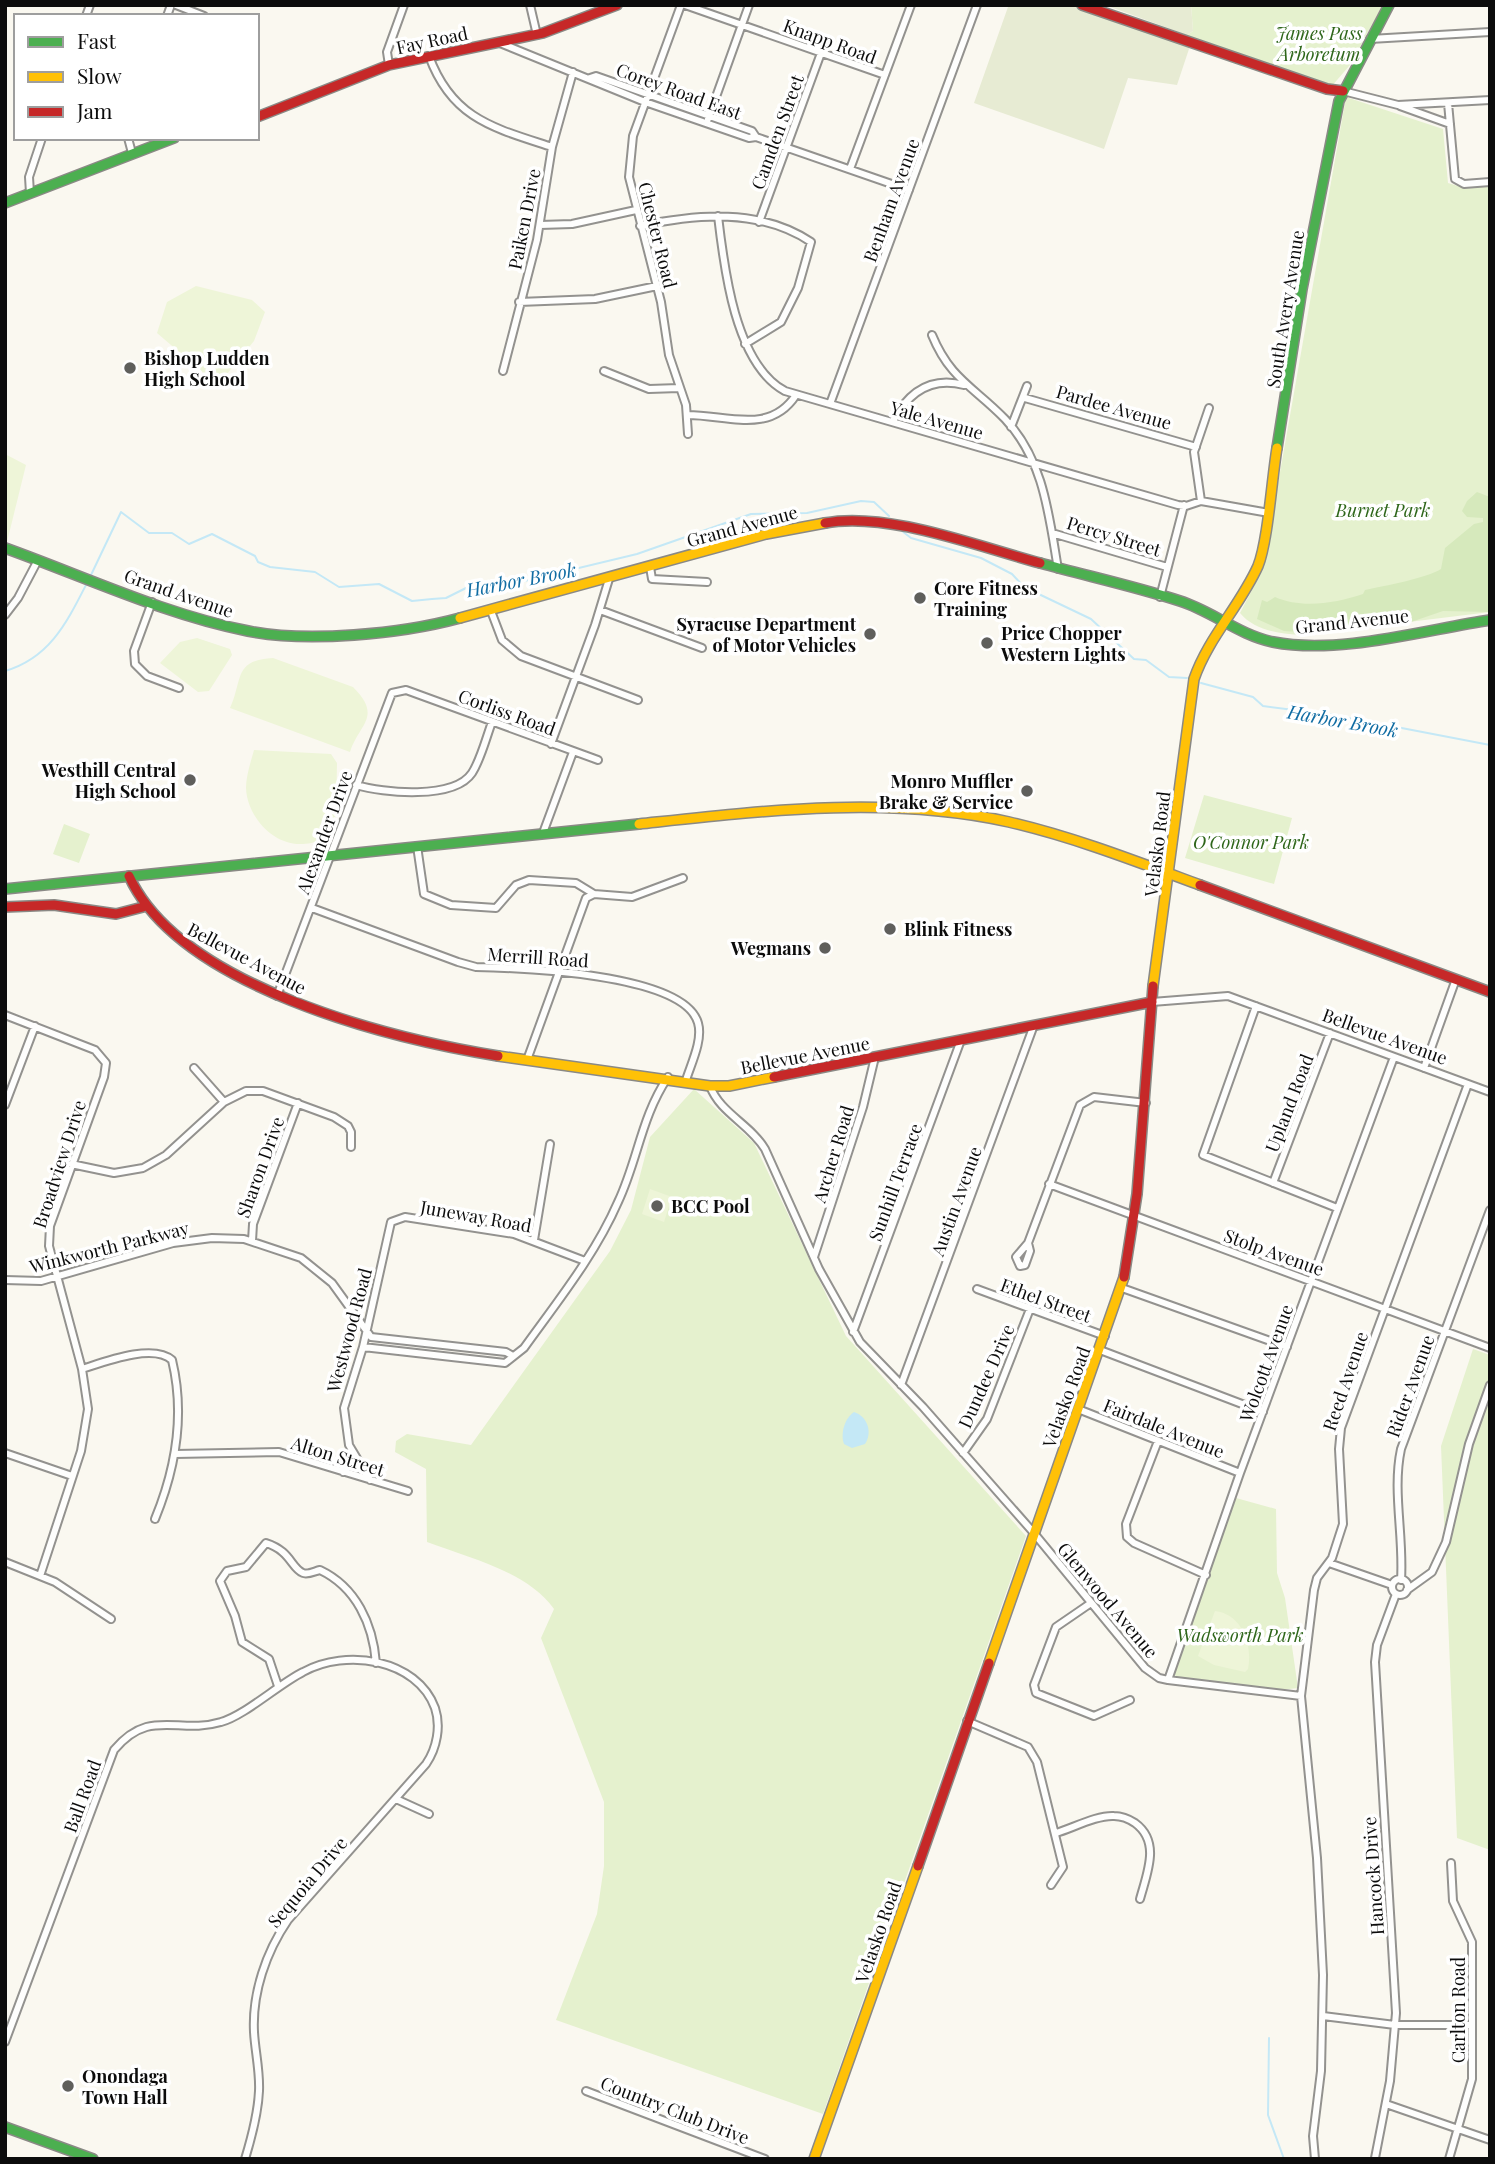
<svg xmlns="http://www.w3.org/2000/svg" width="1495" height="2164" font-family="'Playfair Display',serif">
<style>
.green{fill:#e5f1ce}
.forest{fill:#d6e9bc}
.cemetery{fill:#e7ebd3}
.pitch{fill:#eef5d8}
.water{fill:#c4e8f6}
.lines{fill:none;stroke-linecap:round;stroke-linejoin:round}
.stream{stroke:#c4e8f6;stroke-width:2}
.street-casing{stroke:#93928f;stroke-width:10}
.fast-casing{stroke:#8a8985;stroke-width:12}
.slow-casing{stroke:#8a8985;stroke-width:12}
.jam-casing{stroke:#8a8985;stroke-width:12}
.street{stroke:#fefefd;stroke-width:6}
.fast{stroke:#4caf50;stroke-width:9}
.slow{stroke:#ffc107;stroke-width:9}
.jam{stroke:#c62828;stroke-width:9}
.poi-dot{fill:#5f5f5c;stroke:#fff;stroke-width:2.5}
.labels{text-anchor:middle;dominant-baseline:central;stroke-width:7;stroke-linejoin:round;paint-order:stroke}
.park-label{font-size:18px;font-style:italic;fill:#2e661a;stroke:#fff}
.street-label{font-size:18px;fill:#0c0c0c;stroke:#fff}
.poi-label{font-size:18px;font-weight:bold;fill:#0c0c0c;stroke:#fff;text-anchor:start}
.water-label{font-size:19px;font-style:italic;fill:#106ca3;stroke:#fff}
</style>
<rect width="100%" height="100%" fill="#faf8f0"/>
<path class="green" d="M1191,5H1383L1350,65L1331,87L1187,35L1193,31Z
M1346,97L1443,129L1448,183L1465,188L1490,186V612L1303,635C1280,634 1255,631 1240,613L1263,569Z
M1204,795L1292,818L1274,884L1185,858Z
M64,824L90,834L79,863L53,854Z
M694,1089L754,1143L846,1336L1026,1536L823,2114L556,2020L597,1914L604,1866V1802L541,1638L554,1609C527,1571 469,1558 427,1542L426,1469L395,1452L396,1441L407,1434L471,1445L610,1251L631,1210L650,1137Z
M1473,1349L1490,1355V1850L1457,1838L1441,1446Z
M1236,1498L1276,1509L1277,1573L1285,1598L1298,1688L1281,1690L1176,1677L1174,1673Z"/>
<path class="forest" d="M1477,492L1490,497V612L1443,611L1411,622H1381L1357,628L1328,626L1298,632L1284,631L1257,619L1262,600L1267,602L1275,597C1302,609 1336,603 1363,594L1365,590C1384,586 1427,578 1441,569L1445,548L1474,524L1483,522V518L1467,517L1462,511L1467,501Z"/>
<path class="cemetery" d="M1002,5H1071L1190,46L1177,85L1128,78L1104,149L974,103L1008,7Z
M1105,5H1191L1193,31L1187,35Z"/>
<path class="pitch" d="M196,286L252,300L265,312L254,341L222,380L213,381L157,333L167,302Z
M5,454L26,465L7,542L5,541Z
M197,638L230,649L232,655L209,691L198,692L160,663L180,642Z
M273,658L353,687C383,717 359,724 350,752L230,708C243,680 233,660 273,658Z
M254,750L331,754L337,763L336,818L325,839C318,841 310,844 303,844C273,846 247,816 246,788C246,776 251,761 254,750Z
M650,1189L672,1197L664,1222L642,1214Z
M1215,1611C1242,1614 1253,1645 1248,1669L1245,1672L1214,1665L1198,1656Z"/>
<path class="water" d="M854,1412C867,1416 873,1432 865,1444L852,1448L844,1444C840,1433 845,1418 854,1412Z"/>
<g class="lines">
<path class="stream" d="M902,531L911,538L981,558L1012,574L1024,587L1091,619L1134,659L1146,660L1169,677L1187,678
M91,575L121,512L149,533H172L189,544L212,534L255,556L258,562L270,567L315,572L339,587L379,584L412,601L432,599L446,598L470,586H504L637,554L751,514L807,513L861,501L874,502L889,516
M5,671C50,658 67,622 87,583
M1201,683L1253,697L1263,706L1334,715L1490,745
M1269,2038L1268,2115L1284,2159"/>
<defs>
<path id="street" d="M176,5L204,16
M530,5L537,35
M681,5L633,136L629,177L661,302L669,355L686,405L688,434
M685,5L885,75
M86,16L90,5
M167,16L171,5
M1370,39L1490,32
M500,43L645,102L749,138L756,137
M429,56C452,119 494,128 552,147
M389,65L387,52L404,5
M590,78L596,76L752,131L756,137L909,190
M1343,91L1398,105L1490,100
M1448,103L1455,179L1464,184L1490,182
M1400,106L1450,124
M708,119L749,5
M128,138L132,153
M850,169L911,5
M30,193L29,177L42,138
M718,216C724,268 735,364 785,391L1178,505L1186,506L1201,501L1269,513
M759,222L821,53
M540,225L572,224L636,210
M640,226C697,214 760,208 811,242L798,288L781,322L745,344
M519,302L595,299L657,286
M932,335C950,379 974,387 1005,419C1044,460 1049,516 1058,569
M503,371L537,240L552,147L573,72
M604,371L649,389L679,388
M1025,398L1196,447
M830,404L977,5
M688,415C727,415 770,435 796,395
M893,421C908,393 930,376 964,385
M1011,427L1027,386
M1201,501L1194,452L1209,408
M1052,533L1167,567
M650,567L652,579L707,582
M1160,597L1184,505
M152,602L134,651L135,664L147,676L179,688
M600,610L702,648
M491,611L502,640L521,656L638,700
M5,615L18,598L38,560
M551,744L595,625L609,579
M356,785C383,793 454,800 472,773C481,759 486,738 492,722
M543,833L573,752
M417,846L424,894L451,905L496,908L516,885L529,880L576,883L594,894L632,897L683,878
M312,908L458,962L476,967C519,968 684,973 698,1023C703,1040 691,1064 686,1080
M277,996L392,693L406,690L598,760
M1152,1002L1228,996L1490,1092
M1256,1006L1203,1155L1337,1208
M5,1015L95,1050L106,1063L104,1077L50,1226L49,1246L82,1369L88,1409L81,1451L40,1576
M527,1060L586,898L594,894
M194,1068L224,1102
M1424,1068L1456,979
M710,1086C720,1113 750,1124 765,1149L819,1269L860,1342L923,1407L1033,1532L1145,1668L1159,1678L1168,1680L1301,1696
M5,1105L35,1026
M71,1164L114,1173L143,1168L166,1155L224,1102L246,1091H263L334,1117L348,1126L351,1132V1147
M1273,1183L1330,1033
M1049,1184L1490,1348
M534,1240L550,1144
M252,1241L253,1224L298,1103
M1028,1243L1080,1105L1094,1097L1146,1103
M1028,1243L1030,1251L1025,1265L1020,1266L1016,1257Z
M814,1257L863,1107L875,1057
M5,1280L41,1281L173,1243L212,1238L244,1239L301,1258L332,1283L371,1337L506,1352L513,1356
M1122,1288L1287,1347
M977,1289L1105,1336
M853,1332L961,1040
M363,1347L505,1363L524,1348C557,1302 595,1255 618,1202C638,1160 641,1117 668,1077
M1100,1350L1263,1412
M82,1369C104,1362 153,1343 172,1360C185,1414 176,1468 155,1519
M901,1385L1034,1025
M1078,1409L1240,1473
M1158,1441L1126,1524L1127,1537L1134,1543L1206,1575
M5,1453L72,1476
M963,1453L987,1419L1030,1309
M175,1454L279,1452L408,1491
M343,1472L354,1456
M370,1480L349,1445L344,1408L363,1347L391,1222L405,1217L514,1234L585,1261
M5,1562L55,1582L111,1619
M1329,1563L1392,1585
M1392 1587a8 8 0 1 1 16 0a8 8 0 1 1-16 0Z
M1401,1580C1404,1536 1392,1491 1401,1449L1490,1210
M1407,1590L1432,1572L1446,1542L1469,1444L1490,1385
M1091,1603L1056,1627L1034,1685L1036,1693L1094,1716L1130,1700
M1168,1680L1240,1473L1394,1057
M278,1686L269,1659L242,1642L235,1616L220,1581L227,1571L246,1567L266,1543C291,1551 291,1568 303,1573C308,1575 315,1571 320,1570C356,1587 373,1624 376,1663
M967,1721L1028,1747L1037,1762L1063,1867L1051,1885
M396,1799L429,1814
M1056,1833C1073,1828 1097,1815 1114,1816C1121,1816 1129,1819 1135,1823C1161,1842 1147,1873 1140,1899
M1323,2016L1395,2025H1472
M5,2042L114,1750C150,1707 178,1735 221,1722C244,1716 279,1684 303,1672C346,1648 417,1659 435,1708C441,1726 437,1748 426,1764L288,1920C266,1952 252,1993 254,2032C255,2051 260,2071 259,2091C258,2114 252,2136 245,2159
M586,2091L765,2159
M1386,2104L1490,2140
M1375,2158L1390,2081L1396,2013L1375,1662L1377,1645L1396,1594
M1315,2159L1313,2136L1321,2071L1323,1975L1317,1858L1301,1696L1314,1590L1317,1578L1332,1558L1343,1524L1339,1449L1341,1428L1468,1084
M1449,2159L1472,2079V1942L1453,1901L1451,1863"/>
<path id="fast" d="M5,203L174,138
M1277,448L1302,289L1339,101L1389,5
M5,548C83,576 166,615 248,631C307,643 401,634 460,618
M1040,563C1087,576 1134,586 1180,601C1212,611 1239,635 1273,642C1339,655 1424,630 1490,620
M5,889L639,824
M5,2127L93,2159"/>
<path id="slow" d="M460,618L766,534L825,523
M639,824C760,811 888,795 1009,822C1074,837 1138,862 1200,885
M1153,986L1194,679C1208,638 1240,606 1258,566C1268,541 1272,477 1277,448
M498,1056L710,1086H729L774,1077
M989,1663L1124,1277
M814,2159L918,1866"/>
<path id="jam" d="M1082,5L1327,89L1343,91
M257,117L389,65L543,33L617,5
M825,523C887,511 979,547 1040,563
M129,876C179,986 388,1038 498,1056
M1200,885L1490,992
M5,907L54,905L116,914L143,907
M774,1077L1152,1002
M1124,1277L1137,1194L1153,986
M918,1866L989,1663"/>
</defs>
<use href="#street" class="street-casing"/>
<use href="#fast" class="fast-casing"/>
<use href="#slow" class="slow-casing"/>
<use href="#jam" class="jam-casing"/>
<use href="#street" class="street"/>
<use href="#fast" class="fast"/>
<use href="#slow" class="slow"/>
<use href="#jam" class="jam"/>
</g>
<g class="poi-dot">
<circle cx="130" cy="368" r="7"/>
<circle cx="920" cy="598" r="7"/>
<circle cx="870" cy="634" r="7"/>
<circle cx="987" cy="643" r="7"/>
<circle cx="190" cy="780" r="7"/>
<circle cx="1027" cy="791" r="7"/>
<circle cx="890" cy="929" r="7"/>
<circle cx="825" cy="948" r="7"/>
<circle cx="657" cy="1206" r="7"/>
<circle cx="68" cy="2086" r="7"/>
</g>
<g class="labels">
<g class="park-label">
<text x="1319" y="33">James Pass<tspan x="1319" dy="21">Arboretum</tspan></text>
<text x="1383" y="510">Burnet Park</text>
<text x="1251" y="842">O'Connor Park</text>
<text x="1240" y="1635">Wadsworth Park</text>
</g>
<g class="street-label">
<text transform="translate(432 40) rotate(-12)">Fay Road</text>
<text transform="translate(830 41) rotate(20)">Knapp Road</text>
<text transform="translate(679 91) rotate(20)">Corey Road East</text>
<text transform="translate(777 132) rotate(-70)">Camden Street</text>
<text transform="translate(891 200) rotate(-70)">Benham Avenue</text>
<text transform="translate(524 219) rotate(-79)">Paiken Drive</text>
<text transform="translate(658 235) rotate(76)">Chester Road</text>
<text transform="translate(1285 309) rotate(-81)">South Avery Avenue</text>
<text transform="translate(1114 407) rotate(16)">Pardee Avenue</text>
<text transform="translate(937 420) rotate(16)">Yale Avenue</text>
<text transform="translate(742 526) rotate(-15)">Grand Avenue</text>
<text transform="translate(1114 536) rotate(17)">Percy Street</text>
<text transform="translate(179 593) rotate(19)">Grand Avenue</text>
<text transform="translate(1352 621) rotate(-6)">Grand Avenue</text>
<text transform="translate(507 712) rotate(20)">Corliss Road</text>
<text transform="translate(324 832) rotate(-70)">Alexander Drive</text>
<text transform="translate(1157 844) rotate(-83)">Velasko Road</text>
<text transform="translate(538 957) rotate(4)">Merrill Road</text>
<text transform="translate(247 958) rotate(28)">Bellevue Avenue</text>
<text transform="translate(1385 1036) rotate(20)">Bellevue Avenue</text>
<text transform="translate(805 1055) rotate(-11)">Bellevue Avenue</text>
<text transform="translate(1289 1103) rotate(-69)">Upland Road</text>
<text transform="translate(833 1154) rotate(-73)">Archer Road</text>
<text transform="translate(59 1164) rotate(-72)">Broadview Drive</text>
<text transform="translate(260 1167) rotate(-70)">Sharon Drive</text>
<text transform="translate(895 1182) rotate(-70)">Sunhill Terrace</text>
<text transform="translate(956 1201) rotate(-70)">Austin Avenue</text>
<text transform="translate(476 1216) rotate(10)">Juneway Road</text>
<text transform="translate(109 1247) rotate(-14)">Winkworth Parkway</text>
<text transform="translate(1274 1252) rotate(20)">Stolp Avenue</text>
<text transform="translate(1046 1300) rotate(20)">Ethel Street</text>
<text transform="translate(349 1330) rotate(-75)">Westwood Road</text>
<text transform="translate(1266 1363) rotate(-70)">Wolcott Avenue</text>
<text transform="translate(986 1376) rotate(-66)">Dundee Drive</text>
<text transform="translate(1345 1381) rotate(-71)">Reed Avenue</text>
<text transform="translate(1410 1386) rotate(-70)">Rider Avenue</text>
<text transform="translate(1066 1397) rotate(-70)">Velasko Road</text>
<text transform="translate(1164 1428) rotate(22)">Fairdale Avenue</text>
<text transform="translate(338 1456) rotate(17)">Alton Street</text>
<text transform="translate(1108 1600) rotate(50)">Glenwood Avenue</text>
<text transform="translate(82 1796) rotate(-70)">Ball Road</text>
<text transform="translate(1373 1876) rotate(-94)">Hancock Drive</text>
<text transform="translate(307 1882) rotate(-50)">Sequoia Drive</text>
<text transform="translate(878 1932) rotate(-71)">Velasko Road</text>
<text transform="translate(1458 2010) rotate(-90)">Carlton Road</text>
<text transform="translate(675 2110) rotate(21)">Country Club Drive</text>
</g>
<g class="poi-label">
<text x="144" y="358">Bishop Ludden<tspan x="144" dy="21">High School</tspan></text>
<text x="934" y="588">Core Fitness<tspan x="934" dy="21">Training</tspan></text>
<text x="856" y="624" text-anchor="end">Syracuse Department<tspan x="856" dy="21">of Motor Vehicles</tspan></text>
<text x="1001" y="633">Price Chopper<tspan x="1001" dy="21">Western Lights</tspan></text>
<text x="176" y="770" text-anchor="end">Westhill Central<tspan x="176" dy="21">High School</tspan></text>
<text x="1013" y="781" text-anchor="end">Monro Muffler<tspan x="1013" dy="21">Brake &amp; Service</tspan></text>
<text x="904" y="929">Blink Fitness</text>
<text x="811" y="948" text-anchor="end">Wegmans</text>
<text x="671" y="1206">BCC Pool</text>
<text x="82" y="2076">Onondaga<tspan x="82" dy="21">Town Hall</tspan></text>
</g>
<g class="water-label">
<text transform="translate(521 579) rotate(-11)">Harbor Brook</text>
<text transform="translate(1343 720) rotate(10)">Harbor Brook</text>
</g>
</g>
<rect width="1495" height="2164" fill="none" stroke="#0c0c0c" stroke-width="14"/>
<rect x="14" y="14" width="245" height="126" fill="#ffffff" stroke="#9e9e9e" stroke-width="2"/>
<rect x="28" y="37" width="35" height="10" fill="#4caf50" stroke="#9e9e9e" stroke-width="2"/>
<text x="77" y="49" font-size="21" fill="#0c0c0c">Fast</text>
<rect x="28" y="72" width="35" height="10" fill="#ffc107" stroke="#9e9e9e" stroke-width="2"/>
<text x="77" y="84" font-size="21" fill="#0c0c0c">Slow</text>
<rect x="28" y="107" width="35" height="10" fill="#c62828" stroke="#9e9e9e" stroke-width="2"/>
<text x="77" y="119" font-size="21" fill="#0c0c0c">Jam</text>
</svg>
